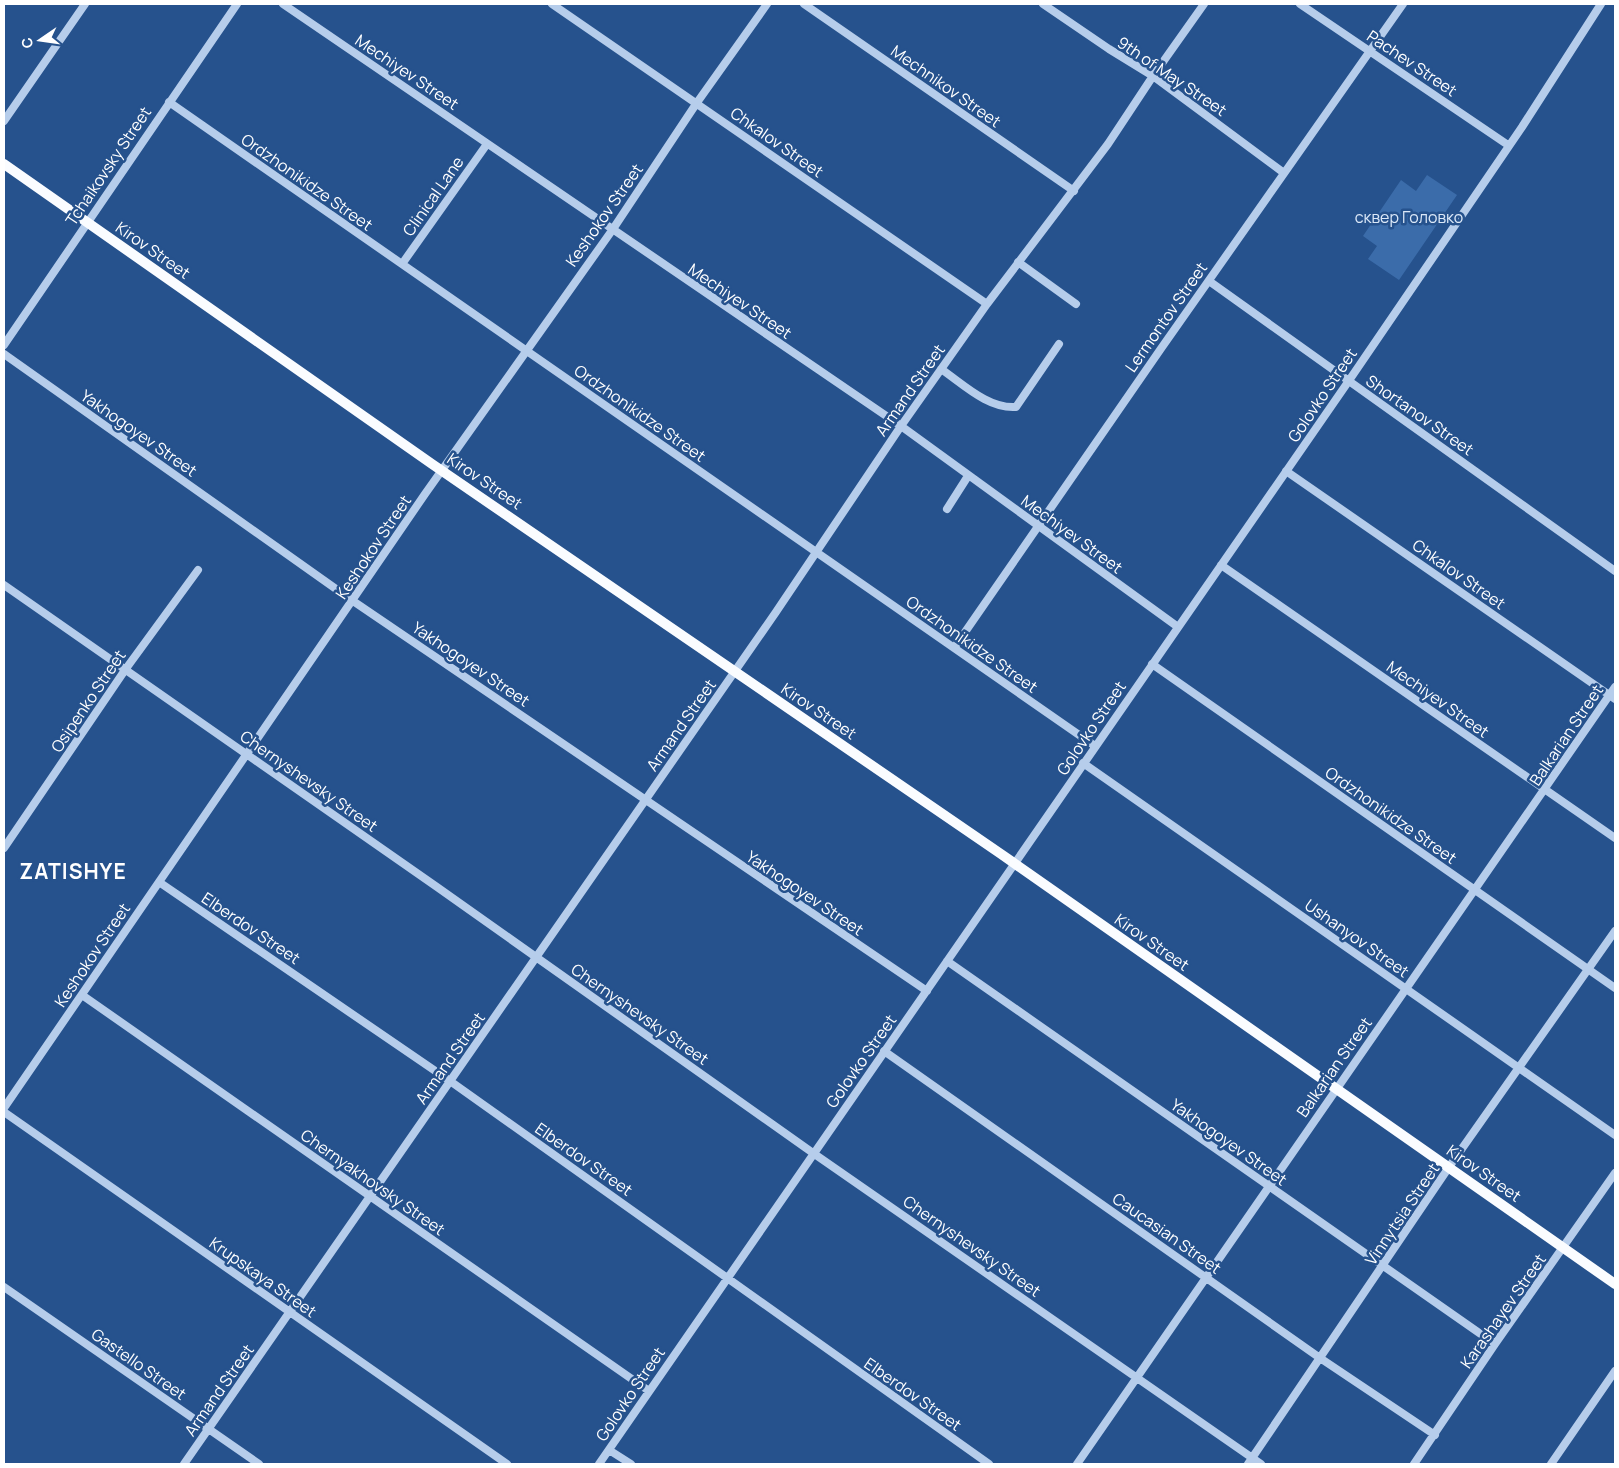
<svg xmlns="http://www.w3.org/2000/svg" width="1619" height="1468" font-family="Manrope,sans-serif">
<style>
.green{fill:#3b6caa}
.lines{fill:none;stroke-linecap:round;stroke-linejoin:round}
.minor{stroke:#b6cdeb;stroke-width:8}
.major{stroke:#fafcff;stroke-width:10}
.labels{text-anchor:middle;dominant-baseline:central;stroke-width:5;stroke-linejoin:round;paint-order:stroke}
.street-label{font-size:16px;fill:#fff;stroke:#26528d}
.park-label{font-size:16px;fill:#dbe8f8;stroke:#26528d}
.district-label{font-size:21px;font-weight:bold;letter-spacing:1px;fill:#fff;stroke:#26528d}
</style>
<rect width="100%" height="100%" fill="#26528d"/>
<path class="green" d="M1427,175L1457,195L1399,280L1368,259L1377,246L1363,236L1401,180L1416,191Z"/>
<g class="lines">
<path class="minor" d="M283,4L901,426L1178,627
M552,4L987,304
M804,4L1074,191
M1043,4L1109,49L1153,76L1284,173
M1300,4L1508,145
M169,102L1095,746
M4,121L85,4
M1018,262L1076,304
M402,264L487,144
M1209,281L1615,571
M4,345L237,4
M4,354L353,601L927,991
M941,369C963,384 988,409 1016,407L1059,344
M1286,471L1615,699
M947,509L968,476
M1221,565L1615,838
M4,585L437,887L813,1153L1261,1464
M954,648L1160,350L1403,4
M1152,664L1615,988
M1083,763L1615,1135
M4,848L125,670L198,570
M159,882L450,1081L989,1464
M947,961L1495,1344
M82,995L649,1391
M884,1051L1320,1358L1435,1435
M4,1108L425,494L613,229L696,104L767,4
M4,1112L507,1464
M4,1287L259,1464
M609,1450L631,1464
M184,1464L776,612L901,426L987,304L1108,144L1153,76L1204,4
M599,1464L1348,382L1522,127L1601,4
M1077,1464L1615,687
M1248,1464L1449,1167L1615,931
M1414,1464L1495,1344L1615,1173
M1551,1464L1615,1371"/>
<path class="major" d="M4,164L432,464L1001,854L1615,1284"/>
</g>
<g class="labels">
<g class="street-label">
<text transform="translate(1412 63) rotate(34)">Pachev Street</text>
<text transform="translate(407 72) rotate(34)">Mechiyev Street</text>
<text transform="translate(1172 76) rotate(34)">9th of May Street</text>
<text transform="translate(946 86) rotate(35)">Mechnikov Street</text>
<text transform="translate(777 142) rotate(35)">Chkalov Street</text>
<text transform="translate(108 166) rotate(-56)">Tchaikovsky Street</text>
<text transform="translate(307 182) rotate(35)">Ordzhonikidze Street</text>
<text transform="translate(433 196) rotate(-55)">Clinical Lane</text>
<text transform="translate(604 215) rotate(-55)">Keshokov Street</text>
<text transform="translate(153 250) rotate(35)">Kirov Street</text>
<text transform="translate(740 301) rotate(34)">Mechiyev Street</text>
<text transform="translate(1166 317) rotate(-55)">Lermontov Street</text>
<text transform="translate(910 390) rotate(-55)">Armand Street</text>
<text transform="translate(1322 395) rotate(-56)">Golovko Street</text>
<text transform="translate(640 413) rotate(35)">Ordzhonikidze Street</text>
<text transform="translate(1420 415) rotate(35)">Shortanov Street</text>
<text transform="translate(139 433) rotate(35)">Yakhogoyev Street</text>
<text transform="translate(485 481) rotate(34)">Kirov Street</text>
<text transform="translate(1072 534) rotate(36)">Mechiyev Street</text>
<text transform="translate(373 547) rotate(-56)">Keshokov Street</text>
<text transform="translate(1459 574) rotate(35)">Chkalov Street</text>
<text transform="translate(972 644) rotate(35)">Ordzhonikidze Street</text>
<text transform="translate(471 664) rotate(34)">Yakhogoyev Street</text>
<text transform="translate(1438 699) rotate(35)">Mechiyev Street</text>
<text transform="translate(88 701) rotate(-56)">Osipenko Street</text>
<text transform="translate(819 711) rotate(34)">Kirov Street</text>
<text transform="translate(681 725) rotate(-55)">Armand Street</text>
<text transform="translate(1091 728) rotate(-56)">Golovko Street</text>
<text transform="translate(1566 735) rotate(-56)">Balkarian Street</text>
<text transform="translate(309 781) rotate(35)">Chernyshevsky Street</text>
<text transform="translate(1391 815) rotate(35)">Ordzhonikidze Street</text>
<text transform="translate(805 893) rotate(34)">Yakhogoyev Street</text>
<text transform="translate(251 928) rotate(34)">Elberdov Street</text>
<text transform="translate(1357 938) rotate(35)">Ushanyov Street</text>
<text transform="translate(1152 942) rotate(35)">Kirov Street</text>
<text transform="translate(92 955) rotate(-56)">Keshokov Street</text>
<text transform="translate(640 1014) rotate(35)">Chernyshevsky Street</text>
<text transform="translate(450 1058) rotate(-55)">Armand Street</text>
<text transform="translate(861 1061) rotate(-55)">Golovko Street</text>
<text transform="translate(1334 1067) rotate(-55)">Balkarian Street</text>
<text transform="translate(1229 1142) rotate(35)">Yakhogoyev Street</text>
<text transform="translate(584 1159) rotate(35)">Elberdov Street</text>
<text transform="translate(1484 1173) rotate(35)">Kirov Street</text>
<text transform="translate(373 1182) rotate(35)">Chernyakhovsky Street</text>
<text transform="translate(1402 1214) rotate(-56)">Vinnytsia Street</text>
<text transform="translate(1167 1233) rotate(35)">Caucasian Street</text>
<text transform="translate(972 1246) rotate(35)">Chernyshevsky Street</text>
<text transform="translate(263 1277) rotate(35)">Krupskaya Street</text>
<text transform="translate(1503 1311) rotate(-55)">Karashaуev Street</text>
<text transform="translate(139 1364) rotate(35)">Gastello Street</text>
<text transform="translate(219 1390) rotate(-55)">Armand Street</text>
<text transform="translate(630 1394) rotate(-56)">Golovko Street</text>
<text transform="translate(913 1394) rotate(35)">Elberdov Street</text>
</g>
<g class="park-label">
<text x="1409" y="217">сквер Головко</text>
</g>
<g class="district-label">
<text x="73" y="871">ZATISHYE</text>
</g>
</g>
<rect width="1619" height="1468" fill="none" stroke="#ffffff" stroke-width="10"/>
<g transform="translate(40 40) rotate(257)" stroke="#26528d" stroke-width="4" paint-order="stroke">
<path d="M0-4L9 19L0 12L-9 19Z" fill="#ffffff"/>
<text y="-8" font-size="14" font-weight="bold" text-anchor="middle" fill="#ffffff">С</text>
</g>
</svg>
